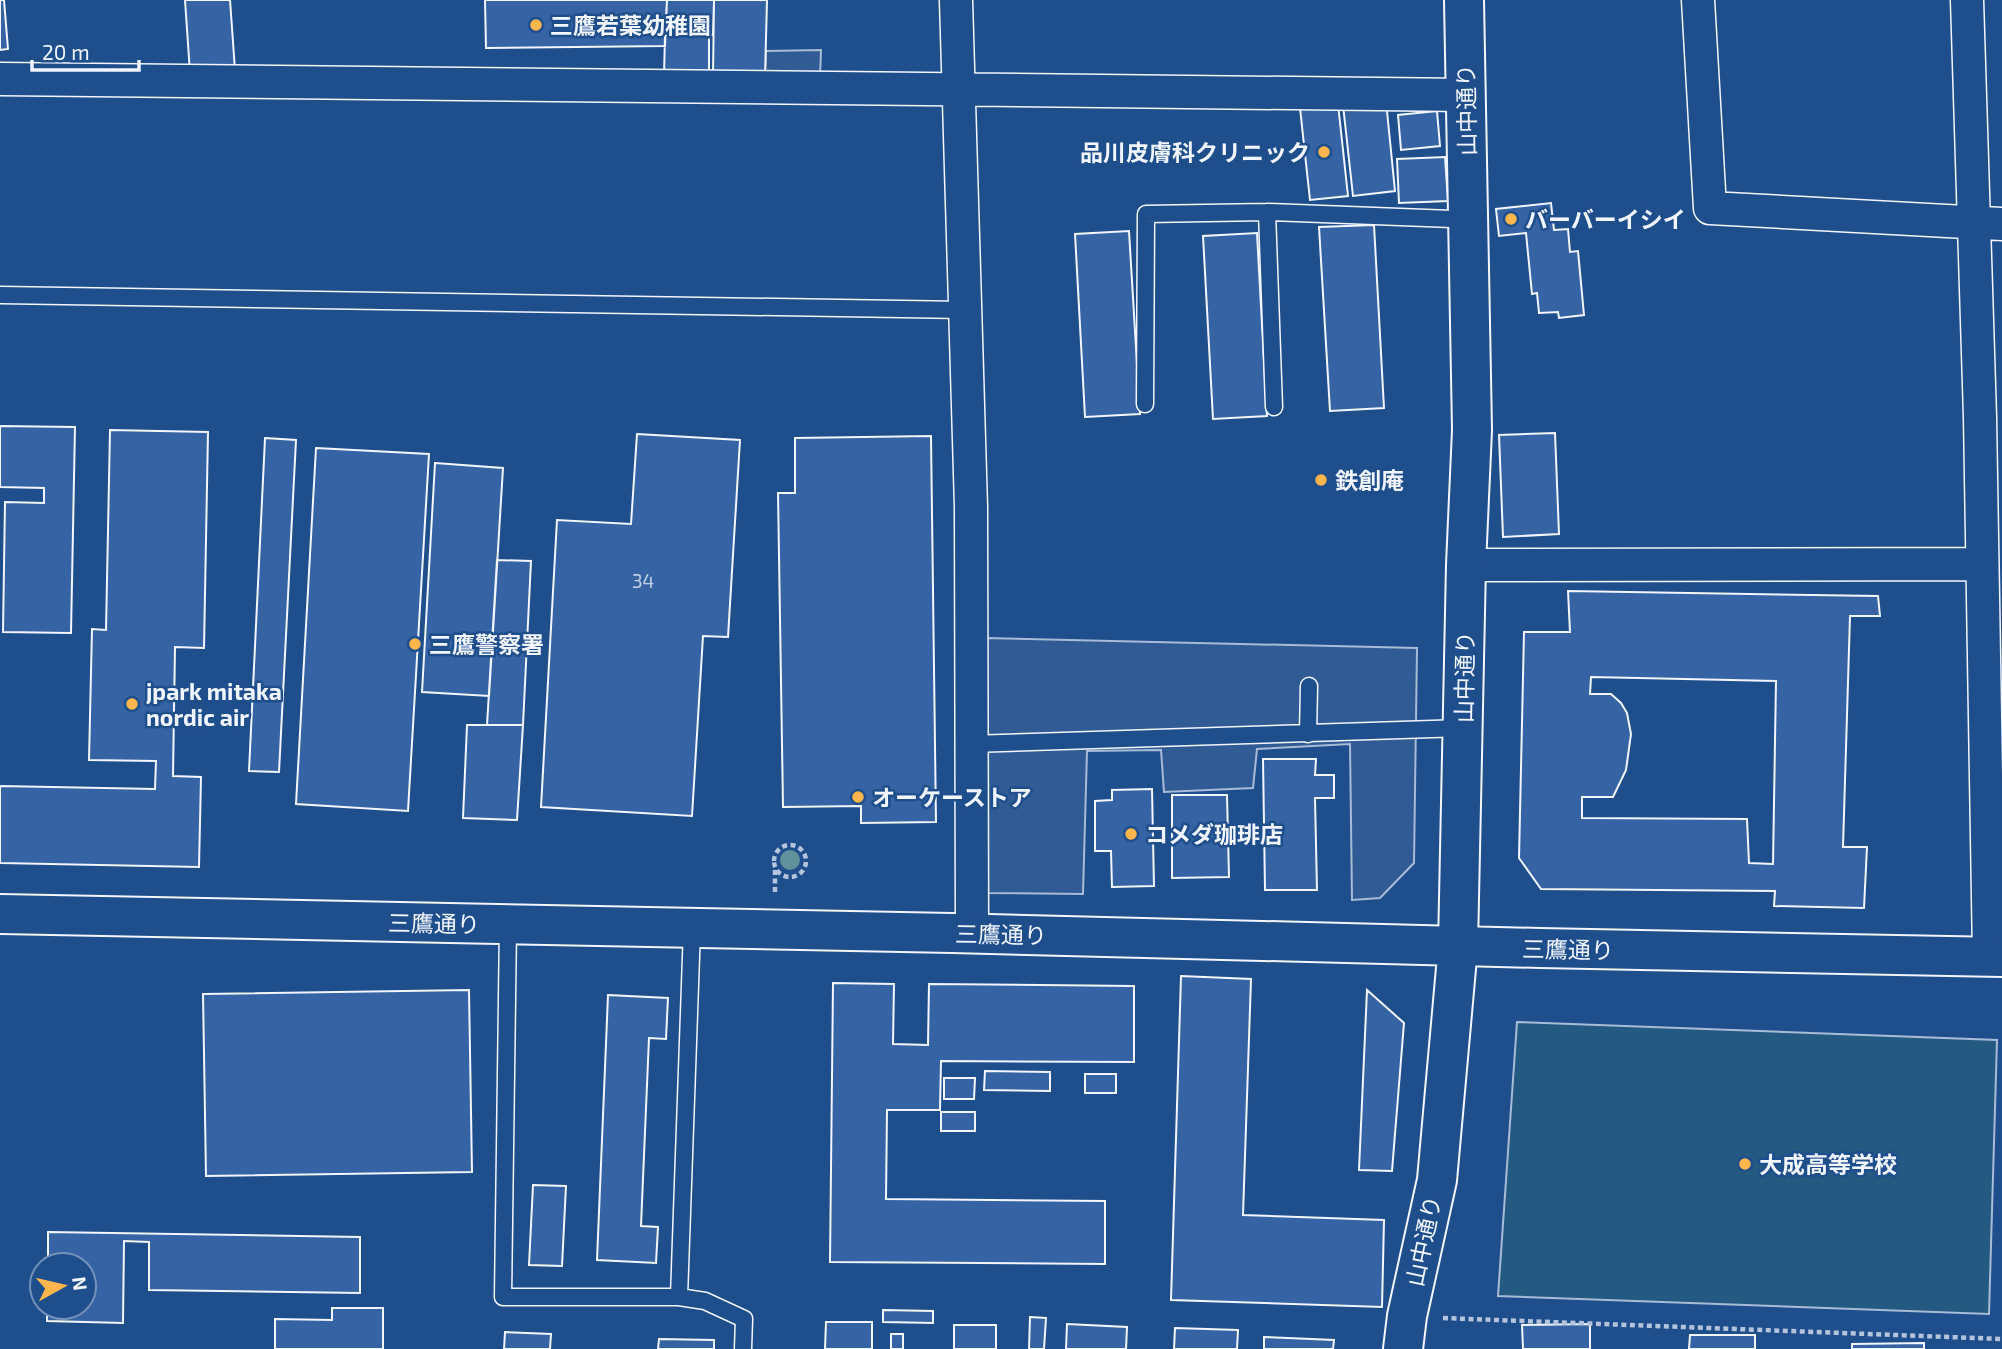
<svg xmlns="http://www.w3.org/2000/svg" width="2002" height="1349" font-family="'Exo 2','Noto Sans JP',sans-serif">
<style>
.green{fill:#245a82;stroke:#a8bbd7;stroke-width:2}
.parking{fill:#305b95;stroke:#a8bbd7;stroke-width:2}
.building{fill:#3563a3;stroke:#f2f6ff;stroke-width:2;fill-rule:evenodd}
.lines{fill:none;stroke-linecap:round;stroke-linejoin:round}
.lane-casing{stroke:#f2f6ff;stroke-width:19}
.street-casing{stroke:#f2f6ff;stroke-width:35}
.secondary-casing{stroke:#f2f6ff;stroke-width:42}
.path{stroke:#b3c4dc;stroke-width:4.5;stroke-dasharray:5 3.5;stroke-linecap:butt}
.lane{stroke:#1f4e8c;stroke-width:16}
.street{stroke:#1f4e8c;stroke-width:32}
.secondary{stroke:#1f4e8c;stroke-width:38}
.tree{fill:#61919a}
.poi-dot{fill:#ffb74d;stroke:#1f4e8c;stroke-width:2.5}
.labels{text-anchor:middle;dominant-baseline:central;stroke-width:5;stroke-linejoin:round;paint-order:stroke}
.number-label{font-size:19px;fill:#c3d1e8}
.poi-label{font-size:23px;font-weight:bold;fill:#f2f6ff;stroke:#1f4e8c;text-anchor:start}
.street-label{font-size:23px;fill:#f2f6ff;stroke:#1f4e8c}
</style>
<rect width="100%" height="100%" fill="#1f4e8c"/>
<path class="green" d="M1517,1022L1997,1040L1989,1314L1498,1296Z"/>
<path class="parking" d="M821,50L820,78L765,77L766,51Z
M985,638L1417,648L1414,863L1380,898L1352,900L1350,744L1257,749L1253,788L1164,792L1161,750L1087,751L1083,894L982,893Z"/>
<path class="building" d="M0,0H4L8,49L0,50Z
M185,0H230L235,70L190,73Z
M485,0H667L665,46L486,48Z
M667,0H714L713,35H665Z
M714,0H767L765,77H713Z
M665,35L709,36V76H664Z
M1386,101L1395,191L1353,196L1343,105Z
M1338,104L1348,196L1310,200L1300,108Z
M1437,111L1440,146L1401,150L1398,115Z
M1445,157L1448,201L1399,203L1397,159Z
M1551,203L1554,230L1568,229L1570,252L1578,251L1584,315L1559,318L1558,312L1539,313L1537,293L1532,294L1526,233L1499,236L1496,209Z
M1374,225L1384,408L1330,411L1319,227Z
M1129,231L1140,414L1085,417L1075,234Z
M1257,233L1267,416L1213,419L1203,236Z
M0,426L75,427L71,633L3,632L5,502L44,503V488L0,487Z
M110,430L208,432L204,648L175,647L173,776L201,777L199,867L0,863V786L155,789L156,761L89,760L92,629L106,630Z
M1555,433L1559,534L1503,537L1499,435Z
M637,434L740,440L728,637L703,636L692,816L541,807L557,520L631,524Z
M931,436L936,822L861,823V806L783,807L778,493H795V438Z
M265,438L296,440L279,772L249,771Z
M316,448L429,454L408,811L296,804Z
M435,463L503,468L489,696L422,692Z
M497,560L531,561L523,725H487Z
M1568,591L1878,596L1880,616H1850L1843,847H1867L1864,908L1774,906L1775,891L1541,889L1519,858L1524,632H1570ZM1591,677L1776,681L1773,864L1749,863L1747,819L1582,818V797H1613L1626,770L1631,734L1627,713L1621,703L1611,694H1590Z
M467,725H523L517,820L463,818Z
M1263,759H1316L1315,775H1334V798H1315L1317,890H1265Z
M1152,789L1154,886L1112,887L1111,851H1095V801L1112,800V790Z
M1172,795H1227L1229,877L1172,878Z
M1181,976L1251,979L1243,1215L1384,1220L1382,1307L1171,1300Z
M833,983L894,984L893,1044L928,1045L929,984L1134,986V1062L941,1061L940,1110H887L886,1199L1105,1201V1264L830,1262Z
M469,990L472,1172L206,1176L203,994Z
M1367,990L1404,1023L1392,1171L1359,1170Z
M608,995L668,998L666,1039L649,1038L641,1226L658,1227L656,1263L597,1260Z
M985,1071L1050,1072V1091L984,1090Z
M1085,1074H1116V1093H1085Z
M944,1078H975L974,1099H944Z
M941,1112H975V1131H941Z
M533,1185L566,1186L562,1266L529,1265Z
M48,1232L360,1237V1293L149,1290V1242L124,1241L123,1323L47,1321V1307H84V1265H48Z
M332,1308H383V1349H275V1319L332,1320Z
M883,1310L933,1311V1323L883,1322Z
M1030,1317L1046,1318L1044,1349H1029Z
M826,1322H872V1349H825Z
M1067,1324L1127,1327L1126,1349H1066Z
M1590,1324V1349H1523L1522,1325Z
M954,1325H996V1349H954Z
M1175,1328L1238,1330L1237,1349H1174Z
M505,1332L551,1334L550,1349H504Z
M891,1334H903V1349H891Z
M1690,1335H1755V1349H1689Z
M1264,1337L1334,1340L1333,1349H1264Z
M659,1339L714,1340V1349H658Z
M1924,1343V1349H1852V1344Z"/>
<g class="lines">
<defs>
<path id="lane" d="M1267,212L1274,407
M0,295L964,310
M1145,404L1146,214L1267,212L1452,219L1467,217
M1308,734L1309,686
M971,744L1463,728
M508,925L503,1297H679L692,928
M679,1297L705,1301L744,1319L743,1349"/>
<path id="street" d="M956,0L971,507L972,933
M1698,0L1710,208L2002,224
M1967,0L1980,417L1989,957
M0,79L1466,95
M1466,565L1982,564"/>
<path id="secondary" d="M0,914L952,933L1540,948L2002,957
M1403,1349L1407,1316L1437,1180L1458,946L1466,565L1472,430L1464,0"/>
</defs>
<use href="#lane" class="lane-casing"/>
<use href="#street" class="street-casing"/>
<use href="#secondary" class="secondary-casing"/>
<path class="path" d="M774 861a16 16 0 1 1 32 0a16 16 0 1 1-32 0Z
M775,870V893
M1443,1318L2002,1339"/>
<use href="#lane" class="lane"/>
<use href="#street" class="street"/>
<use href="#secondary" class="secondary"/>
</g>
<circle class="tree" cx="790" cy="860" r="10"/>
<g class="poi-dot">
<circle cx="536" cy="25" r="7"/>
<circle cx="1324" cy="152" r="7"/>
<circle cx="1511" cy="219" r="7"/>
<circle cx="1321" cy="480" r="7"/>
<circle cx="415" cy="644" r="7"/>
<circle cx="132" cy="704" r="7"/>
<circle cx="858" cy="797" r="7"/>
<circle cx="1131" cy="834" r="7"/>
<circle cx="1745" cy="1164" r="7"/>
</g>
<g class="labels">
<g class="number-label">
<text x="643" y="580">34</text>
</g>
<g class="poi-label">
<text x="550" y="25">三鷹若葉幼稚園</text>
<text x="1310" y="152" text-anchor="end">品川皮膚科クリニック</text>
<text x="1525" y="219">バーバーイシイ</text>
<text x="1335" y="480">鉄創庵</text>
<text x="429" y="644">三鷹警察署</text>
<text x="146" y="691">jpark mitaka<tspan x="146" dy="26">nordic air</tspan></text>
<text x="872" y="797">オーケーストア</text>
<text x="1145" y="834">コメダ珈琲店</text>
<text x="1759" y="1164">大成高等学校</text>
</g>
<g class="street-label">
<text transform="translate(1466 110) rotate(-91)">山中通り</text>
<text transform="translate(1464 677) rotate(-89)">山中通り</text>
<text transform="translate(434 923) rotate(1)">三鷹通り</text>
<text transform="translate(1001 934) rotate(1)">三鷹通り</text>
<text transform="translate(1568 949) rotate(1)">三鷹通り</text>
<text transform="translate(1423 1241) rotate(-78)">山中通り</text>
</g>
</g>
<g transform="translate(63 1286) rotate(82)"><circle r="33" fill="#1f4e8c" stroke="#7391ba" stroke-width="2"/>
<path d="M0-5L12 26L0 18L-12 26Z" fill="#ffb74d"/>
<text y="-10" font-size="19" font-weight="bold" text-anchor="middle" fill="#f2f6ff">N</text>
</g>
<path d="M32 60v10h107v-10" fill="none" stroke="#f2f6ff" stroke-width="3.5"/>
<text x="42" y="60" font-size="21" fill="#f2f6ff" stroke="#1f4e8c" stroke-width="5" paint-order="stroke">20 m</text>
</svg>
